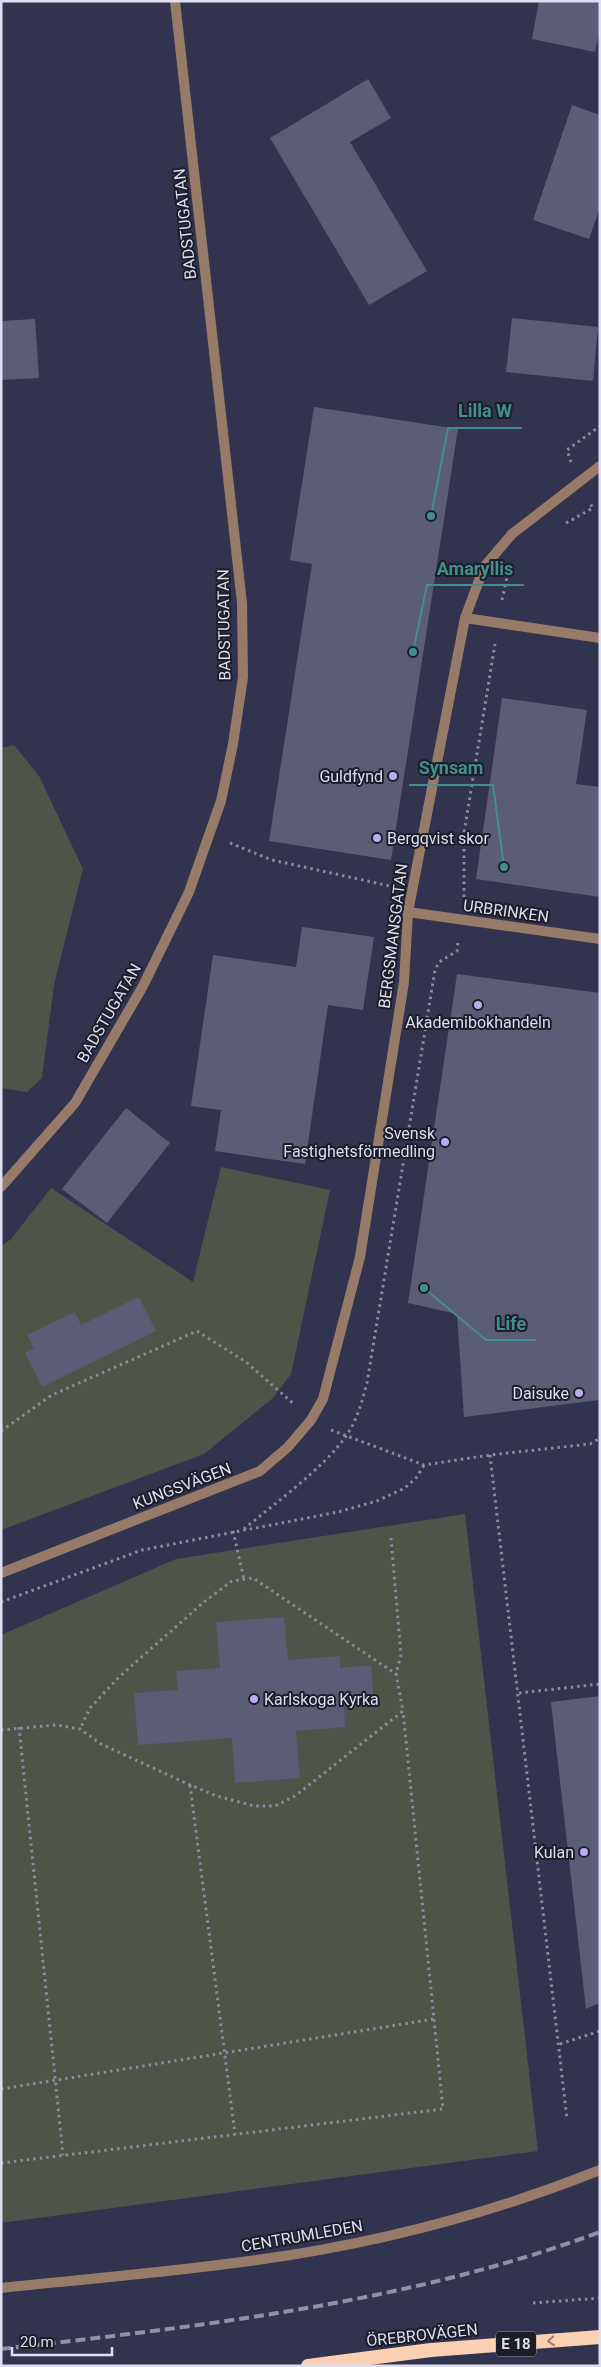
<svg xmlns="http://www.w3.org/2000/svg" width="601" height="2367" font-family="Roboto,sans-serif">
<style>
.green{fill:#4c5547}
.building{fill:#5b5d76}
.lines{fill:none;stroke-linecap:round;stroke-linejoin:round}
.path{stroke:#898ba1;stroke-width:3;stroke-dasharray:2.5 4;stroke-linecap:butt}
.service{stroke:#977b68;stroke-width:10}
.minor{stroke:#977b68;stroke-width:10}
.tertiary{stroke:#977b68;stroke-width:10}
.trunk{stroke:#fcd0b3;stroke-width:14}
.rail{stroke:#8f91a6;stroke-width:4;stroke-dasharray:10 5;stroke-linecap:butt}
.oneway{stroke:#977f75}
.poi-dot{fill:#bcaaf6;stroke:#1c1d29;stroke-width:2}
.labels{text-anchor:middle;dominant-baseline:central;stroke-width:4;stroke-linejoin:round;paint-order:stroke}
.shield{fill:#1c1d29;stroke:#a3a5b4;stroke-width:1}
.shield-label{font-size:15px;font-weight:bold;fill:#dddff0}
.street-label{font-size:16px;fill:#dddff0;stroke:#1c1d29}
.poi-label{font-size:16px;fill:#dddff0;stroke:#1c1d29;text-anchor:end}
.leader{fill:none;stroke:#42908e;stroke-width:2}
.callout-dot{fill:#42908e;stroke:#1c1d29;stroke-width:2}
.callout-label{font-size:18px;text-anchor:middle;font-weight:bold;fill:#42908e;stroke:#1c1d29;stroke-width:4;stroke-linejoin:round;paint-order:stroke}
</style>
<rect width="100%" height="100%" fill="#32344f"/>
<path class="green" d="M14,745L39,776L83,869L54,985L42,1078L27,1092L1,1088V748Z
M221,1167L330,1190L291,1374L273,1398L204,1454L1,1530V1246L11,1239L51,1188L193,1282Z
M465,1514L538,2151L1,2223V1635L176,1559Z"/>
<path class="building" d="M539,1H600V31L595,52L532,39Z
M368,79L391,118L350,142L427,271L369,305L270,138Z
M572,105L600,115V207L589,239L533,220Z
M512,318L598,327L593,381L506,372Z
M35,319L39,378L1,380V321Z
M314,407L458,429L391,860L269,841L312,564L290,560Z
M502,698L587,710L576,784L600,787V897L476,879Z
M302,927L374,937L363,1010L328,1005L305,1164L215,1151L221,1110L191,1106L213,955L296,967Z
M457,974L600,993L599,1400L464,1417L457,1314L408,1303Z
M126,1108L170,1143L107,1223L62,1189Z
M139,1297L156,1331L42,1387L25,1353L34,1348L27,1335L75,1312L81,1325Z
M284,1617L288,1660L340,1656V1668L371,1665L374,1705L344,1707L345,1727L296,1731L300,1778L235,1783L232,1738L138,1745L134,1693L178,1690L176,1671L220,1668L216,1622Z
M600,1696V2003L586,2009L551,1702Z"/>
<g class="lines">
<path class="path" d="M571,462L567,450L600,426
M566,523L593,508L589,502
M502,600L507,577
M230,843L272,860L390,886
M464,897V833L495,644
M331,1430L424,1465L490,1455L590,1444L600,1438
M1,1431L52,1395L197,1331L246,1362L295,1405
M490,1455L567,2119
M244,1529C274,1504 325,1467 346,1436C357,1421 362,1401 367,1383L435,970L439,962L457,951L458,941
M233,1531L244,1579
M391,1538L401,1655L396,1674
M1,1602L142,1550L338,1512L377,1501L405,1488L417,1477L424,1465
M519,1693L600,1684
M19,1727L63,2155
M1,1730L56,1725L80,1729L101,1744L190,1785L217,1796L254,1806H275L295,1796L403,1711L396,1674L253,1578L232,1581L204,1602L119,1677L90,1708L80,1729
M190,1785L235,2134
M560,2044L600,2031
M1,2089L434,2019
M1,2163L443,2109L403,1711
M533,2303L600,2298"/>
<path class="service" d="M465,618L600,638"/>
<path class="minor" d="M408,912L600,939
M1,1187L75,1103L143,986L189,892L221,801L233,744L243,677L242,603L175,1"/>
<path class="tertiary" d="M1,1573L260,1471L288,1447L311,1420L323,1399L360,1257L404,982L408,912L465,618L484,567L512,534L600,466
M1,2288C86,2279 172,2272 257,2260C373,2244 490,2214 600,2170"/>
<path class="trunk" d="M308,2366L431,2350L600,2337"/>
<path class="rail" d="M1,2349C203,2326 408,2303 600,2232"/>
</g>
<defs><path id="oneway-chevron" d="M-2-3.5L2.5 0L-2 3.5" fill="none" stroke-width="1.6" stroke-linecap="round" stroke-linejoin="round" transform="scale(1.25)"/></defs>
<use class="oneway" href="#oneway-chevron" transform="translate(551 2341) rotate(175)"/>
<g class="poi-dot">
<circle cx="393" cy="776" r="5"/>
<circle cx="377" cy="838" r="5"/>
<circle cx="478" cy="1005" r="5"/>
<circle cx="445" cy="1142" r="5"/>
<circle cx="579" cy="1393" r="5"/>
<circle cx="254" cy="1699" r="5"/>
<circle cx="584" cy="1852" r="5"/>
</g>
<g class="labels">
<rect class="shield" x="496" y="2331.5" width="40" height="25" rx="4"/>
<g class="shield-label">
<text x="516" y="2344">E 18</text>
</g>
<g class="street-label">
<text transform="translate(185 224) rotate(-96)">BADSTUGATAN</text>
<text transform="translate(224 625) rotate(-91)">BADSTUGATAN</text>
<text transform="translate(506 911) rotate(8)">URBRINKEN</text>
<text transform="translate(393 936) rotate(-83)">BERGSMANSGATAN</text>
<text transform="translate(109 1013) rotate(-60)">BADSTUGATAN</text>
<text transform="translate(182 1486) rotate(-21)">KUNGSVÄGEN</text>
<text transform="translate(302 2236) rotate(-10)">CENTRUMLEDEN</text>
<text transform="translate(422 2335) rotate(-6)">ÖREBROVÄGEN</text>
</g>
<g class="poi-label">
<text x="383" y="776">Guldfynd</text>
<text x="387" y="838" text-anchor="start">Bergqvist skor</text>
<text x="478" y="1022" text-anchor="middle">Akademibokhandeln</text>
<text x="435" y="1133">Svensk<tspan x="435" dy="18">Fastighetsförmedling</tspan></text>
<text x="569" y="1393">Daisuke</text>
<text x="264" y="1699" text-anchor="start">Karlskoga Kyrka</text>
<text x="574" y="1852">Kulan</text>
</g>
</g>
<path class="leader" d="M431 516L448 428H522M413 652L427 585H524M504 867L493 785H409M424 1288L486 1340H536"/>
<g class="callout-dot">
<circle cx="431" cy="516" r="5"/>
<circle cx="413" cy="652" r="5"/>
<circle cx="504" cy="867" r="5"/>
<circle cx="424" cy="1288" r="5"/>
</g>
<g class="callout-label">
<text x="485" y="417">Lilla W</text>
<text x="475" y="575">Amaryllis</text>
<text x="451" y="774">Synsam</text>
<text x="511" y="1330">Life</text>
</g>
<rect width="601" height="2367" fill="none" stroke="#dddff0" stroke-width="5"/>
<path d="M12 2347v8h100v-8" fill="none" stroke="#dddff0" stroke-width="2.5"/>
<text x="20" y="2347" font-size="15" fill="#dddff0" stroke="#1c1d29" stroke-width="4" paint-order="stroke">20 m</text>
</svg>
